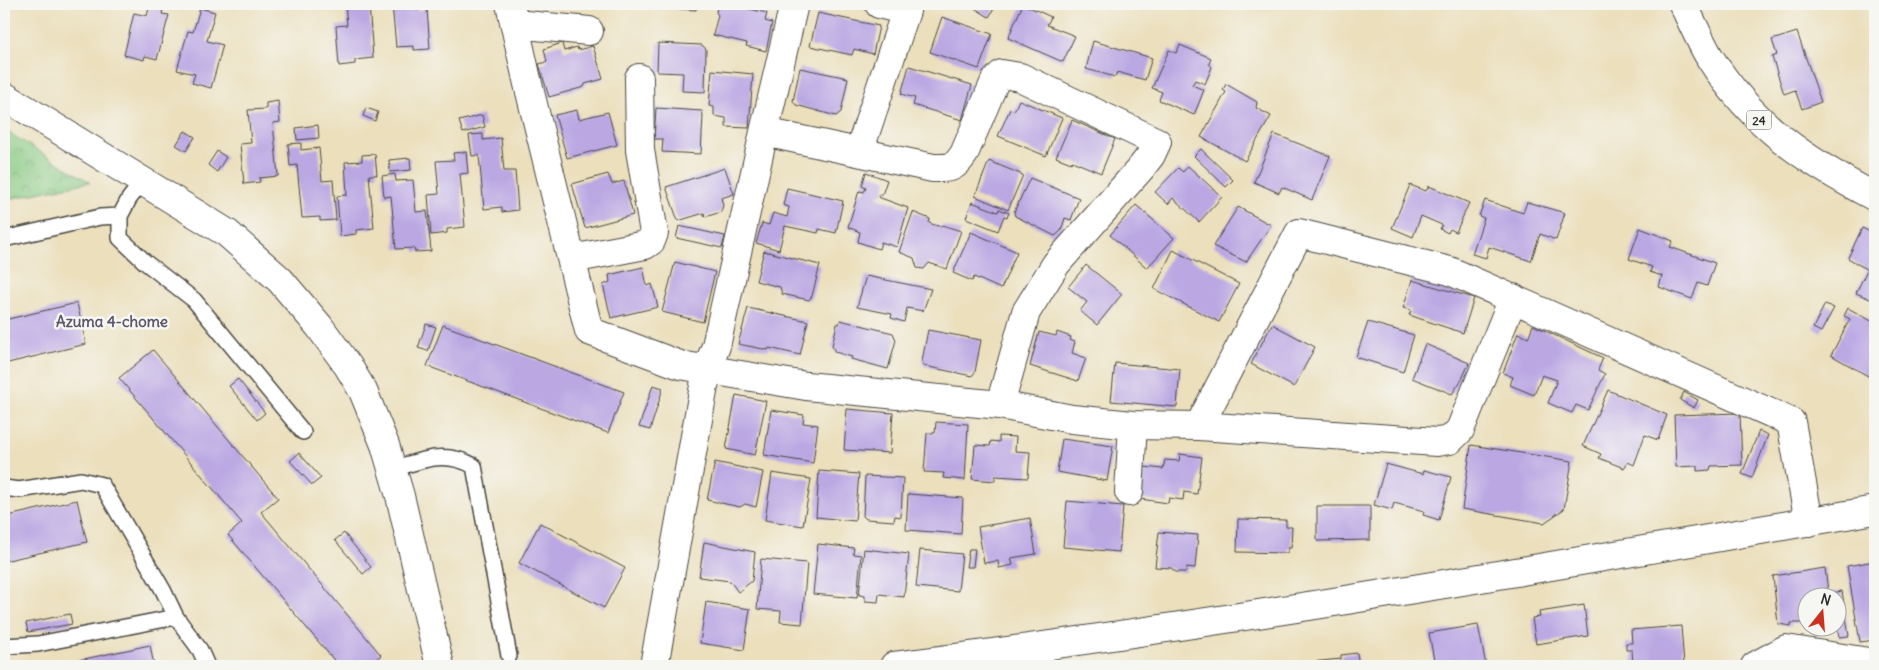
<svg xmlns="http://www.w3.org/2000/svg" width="1879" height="670" font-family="Delius,sans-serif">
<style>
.park{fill:url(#park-crowns);stroke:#597a56}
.building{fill:#bba8e3}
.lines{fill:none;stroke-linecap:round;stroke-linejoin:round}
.service-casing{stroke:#484641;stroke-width:18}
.minor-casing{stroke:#484641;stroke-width:30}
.tertiary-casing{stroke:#484641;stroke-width:30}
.primary-casing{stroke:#484641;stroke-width:30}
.service{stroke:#fff;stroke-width:15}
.minor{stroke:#fff;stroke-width:28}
.tertiary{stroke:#fff;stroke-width:28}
.primary{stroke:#fff;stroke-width:28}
.labels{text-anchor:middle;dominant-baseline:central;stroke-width:5;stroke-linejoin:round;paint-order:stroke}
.shield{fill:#f6f6f2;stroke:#686867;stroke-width:1}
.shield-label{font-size:12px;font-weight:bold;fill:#2b2b2b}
.neighbourhood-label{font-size:15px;font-weight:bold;fill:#5d576b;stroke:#f6f6f2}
</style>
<defs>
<pattern id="park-crowns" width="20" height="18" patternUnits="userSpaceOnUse" patternTransform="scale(1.25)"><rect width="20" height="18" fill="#87c880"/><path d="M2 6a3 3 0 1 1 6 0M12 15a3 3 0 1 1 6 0" fill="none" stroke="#6fa369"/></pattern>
</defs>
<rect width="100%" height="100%" fill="#f6f6f2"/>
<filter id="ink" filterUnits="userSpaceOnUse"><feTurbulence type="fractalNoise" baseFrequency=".02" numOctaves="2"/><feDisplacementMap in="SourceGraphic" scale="10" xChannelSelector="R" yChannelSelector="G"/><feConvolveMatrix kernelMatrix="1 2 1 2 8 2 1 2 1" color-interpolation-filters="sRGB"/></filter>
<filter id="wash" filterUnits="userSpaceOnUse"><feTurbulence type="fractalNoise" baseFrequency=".0096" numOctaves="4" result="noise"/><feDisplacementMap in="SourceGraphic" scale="20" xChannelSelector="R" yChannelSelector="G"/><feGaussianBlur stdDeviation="1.12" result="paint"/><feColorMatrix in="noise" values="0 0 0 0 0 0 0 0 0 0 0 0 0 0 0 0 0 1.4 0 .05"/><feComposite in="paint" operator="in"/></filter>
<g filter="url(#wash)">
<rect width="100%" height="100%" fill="#ebdfbc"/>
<path class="park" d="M4,130L90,182L4,200Z"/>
<g id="blocks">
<path class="building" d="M150,4H164L162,14L169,15L157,59L145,56L144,60L124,55L134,13L147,16Z
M345,4H369L373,58L355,60V64L339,66L336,26L347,25Z
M392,4H415L416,10L427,9L430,49L414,50V46L396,47Z
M666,4H696V10L665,8Z
M718,4H727L767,13L765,21L772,23L766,51L746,46L747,43L713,35L718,15L716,12Z
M968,4H997L989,17Z
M1023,4L1051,17L1047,25L1075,36L1063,62L1008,38Z
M200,8L215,12L207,41L223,45L211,88L192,83L195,74L177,70L188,31L193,32Z
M818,13L879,26L873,54L854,49L852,55L810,46Z
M942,17L992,34L979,69L930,52Z
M1797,32L1821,102L1802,109L1795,90L1784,94L1772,57L1777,55L1772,40Z
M1093,41L1152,58L1145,80L1117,72L1115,77L1086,69Z
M562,43L564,51L577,47L578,50L593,46L603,79L585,84L584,87L549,97L539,64L547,62L544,49Z
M658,43L702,45L706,49L705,92L682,91L683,73L657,72Z
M1180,45L1211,58L1209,64L1212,67L1205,84L1195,80L1192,85L1204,90L1194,115L1159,100L1162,92L1152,88L1169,50L1176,53Z
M909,66L972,85L962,120L913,105L915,98L901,94Z
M800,68L848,78L841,112L836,116L796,105L793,101Z
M712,70L753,74L749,128L726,127V118L714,116V107L709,106Z
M1226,84L1257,102L1256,108L1271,116L1245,161L1201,137L1226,92L1223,90Z
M1019,100L1062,118L1046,156L998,136L1010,109L1014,111Z
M278,101L280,122L273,123L278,176L259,178L260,182L244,184L240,144L251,143L248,110L266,109V103Z
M366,108L378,112L375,121L363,116Z
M656,108L702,111L703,115L701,154L662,152L663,139H654Z
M577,110L579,119L608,112L617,145L567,158L555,115Z
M482,115L485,127L463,133L459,121Z
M1072,120L1115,139L1101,173L1072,161L1071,163L1056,157Z
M318,125L319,138L297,140L296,128Z
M185,131L195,137L186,151L176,145Z
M483,134V140L501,138L504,171H515L518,210L502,212V207L484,209L479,155L472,156L469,135Z
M1274,134L1330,156L1312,200L1282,187L1279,193L1254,182Z
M301,143V150L319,148L322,181L333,180L336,220L320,221V217L302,218L297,165L290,166L288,144Z
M1201,149L1233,180L1226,187L1194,156Z
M217,151L226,157L217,172L208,165Z
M466,152L468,173L460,174L465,227L447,229V233L431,235L428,195L439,194L436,161L454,160L453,153Z
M375,154L377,175H369L374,228L356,230V234L340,236L337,196L347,195L345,162L362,161V155Z
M410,158L411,170L390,172L389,160Z
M989,161L1023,175L1008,210L975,196Z
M1188,166L1222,197L1199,222L1173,198L1168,204L1155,192L1178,168L1183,172Z
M725,168L734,194L721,198L723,205L721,212L705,217L704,213L678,221L666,187Z
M866,172L887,180L882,195L879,194L878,197L908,208L897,247L881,242L879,249L858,242L860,232L848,227L859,191L864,192L866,188L862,186Z
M395,174L396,181L413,180L416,212L427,211L431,251L415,252L414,248L396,249L391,196L384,197L382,176Z
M608,174L612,184L624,181L633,215L585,228L572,184Z
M1030,178L1079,198L1071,220L1065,218L1061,231L1055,236L1015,216L1014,212Z
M1410,185L1426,191L1429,186L1469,203L1456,232L1450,229L1448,233L1440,229L1442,225L1421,216L1413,237L1392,228Z
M787,188L843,201L836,233L819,229L818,233L785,226L779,250L756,243L762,223L769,225L773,213L787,217L789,207L783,205Z
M1485,200L1523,213L1527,202L1565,213L1556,240L1540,234L1531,261L1489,247L1486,258L1472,254L1484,218L1479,216Z
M972,202L998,212L999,209L1009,213L1007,217L1004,216L998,231L966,218Z
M1136,205L1174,238L1147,268L1110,235Z
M1238,207L1271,225L1246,262L1213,246Z
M913,212L930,219L929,223L941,227L942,225L961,231L947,269L929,263L924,269L917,268L914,258L899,252Z
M679,226L725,236L722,248L676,238Z
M1640,228L1673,241L1670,247L1715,263L1707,286L1698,283L1692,299L1659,287L1662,276L1650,272L1652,267L1629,259Z
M1862,228L1875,234V301L1856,293L1867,270L1874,274L1848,258Z
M971,232L1017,252L1001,289L974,277L972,281L953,273Z
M1173,250L1239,284L1219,322L1154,289Z
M764,251L820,265L812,296L809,300L782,294L780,287L756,281Z
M675,262L715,272L703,322L662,312Z
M1086,265L1122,294L1097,325L1080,311L1087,302L1068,287Z
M643,267L647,286L652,284L658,307L611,318L603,285L610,282L609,275Z
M866,276L931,289L923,311L907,308L904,322L891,318L892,314L857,307Z
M1412,280L1474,298L1463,333L1409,315L1411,310L1403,308Z
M77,303L86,344L4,364V320Z
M1825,304L1834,308L1821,332L1813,328Z
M748,308L808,321L800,355L769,348L768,350L738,344Z
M1848,308L1875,323V380L1831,355L1850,319L1844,316Z
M840,320L893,333L896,340L888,369L851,359L852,357L835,352L832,346L837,324H839Z
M1368,322L1414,335L1403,372L1356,357Z
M426,324L436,327L428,351L418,348Z
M1272,324L1315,347L1294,387L1251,364Z
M443,325L624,392L608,433L427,366Z
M1533,325L1603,358L1598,370L1605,374L1588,410L1576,405L1572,413L1548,403L1557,380L1542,375L1534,395L1510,385L1513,377L1503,373L1518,333L1528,338Z
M928,330L981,340L975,372L972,376L924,366L922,361Z
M1039,332L1056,336L1057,332L1071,337L1070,340L1075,342L1072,353L1086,358L1078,381L1030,366Z
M1425,344L1469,363L1462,379L1452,394L1412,378Z
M153,350L278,498L261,512L381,655L368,666H339L228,535L242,523L119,378Z
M1115,363L1180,369L1177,407L1111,401Z
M238,379L265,413L257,420L229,386Z
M653,385L663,388L650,430L639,427Z
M1608,390L1667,415L1658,440L1645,435L1634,465L1628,462L1624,468L1599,458L1601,454L1583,446Z
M1684,392L1698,400L1694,408L1680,400Z
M736,395L766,401L755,455L726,449Z
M847,409L893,413L890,453L844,450Z
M771,410L804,415L803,423L818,425L813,463L764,455Z
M1740,413L1742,465L1711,466L1710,470L1697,471V466L1676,467L1674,415Z
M936,422L968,424L965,480L943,478L944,473L924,472L927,433H935Z
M1759,431L1768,435L1752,478L1742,474Z
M999,436L1016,437L1015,451L1030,452L1028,478L995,476V481L972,479L975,445L990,446L991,441L999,442Z
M1062,439L1113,446L1107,481L1057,472Z
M1471,445L1572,461L1564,509L1544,523L1462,509Z
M299,453L321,478L312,485L290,461Z
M1180,454L1202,457L1197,494L1184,492L1183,500L1169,498L1168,503L1140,499L1144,467L1163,469L1165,460L1179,461Z
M715,462L763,472L756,507L745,504L740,507L707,500Z
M1386,464L1423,474L1424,470L1451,477L1439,520L1423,515L1424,511L1394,503L1392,510L1374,505Z
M819,471L859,474L855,521L816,517Z
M772,473L811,479L803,526L765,520Z
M865,476L903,478L901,517L895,516L894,521L866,519L863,516Z
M908,494L963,498L961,534L906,530Z
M77,500L87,542L4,561V517Z
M1067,501L1123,506L1119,552L1063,547Z
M1317,506H1370V540L1317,541Z
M1030,518L1036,554L1011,558L1013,565L999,568L998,561L984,563L978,527Z
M1238,519L1286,520V527H1292L1291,548H1288V553L1237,552Z
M540,523L625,568L604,608L519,563Z
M1159,532L1198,535L1195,568L1187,567L1186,572H1176L1171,568L1155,567Z
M344,533L371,567L363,574L335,540Z
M704,542L755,552L752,581L738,592L730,581L699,577Z
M818,544L854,548L853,554L861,555L857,598L813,594Z
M864,549L909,554L904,597L879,594L878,602L865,601V596L859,595Z
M969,549H975L973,567H966Z
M920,550L962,554L958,591L916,587Z
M761,559L807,563L802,624L780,622L781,611L757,609Z
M1875,561V640L1860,642L1847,566Z
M1825,568L1829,598H1806V614L1801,615L1802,623H1791V626L1778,624L1773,576Z
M1842,591L1849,636L1839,637L1836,619V598H1833L1832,593Z
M706,602L750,609L744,650L700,643Z
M1584,605L1588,636L1536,644L1532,618L1540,617L1539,612Z
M70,614L72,624L28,632L26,623Z
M1478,625L1486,666H1435L1429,633Z
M1681,626L1684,665L1633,666L1632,650H1626V643H1632L1631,630Z
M150,645L154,666H56V665Z
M1357,653L1359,666H1301V663L1341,659V655Z"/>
</g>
</g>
<g filter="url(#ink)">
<use href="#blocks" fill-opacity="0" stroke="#484641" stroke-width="1"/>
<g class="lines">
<defs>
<path id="service" d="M142,182L129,199L120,216V238L145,262L194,300L303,432
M4,239L100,217L120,216
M393,469C422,460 445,450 474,466L509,656
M4,488L19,490L81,480L102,485L163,590L176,617L200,650L207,666
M4,646L38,644L176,617"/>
<path id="minor" d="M510,4L528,84L589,331L680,365L806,386L1000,405L1072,419L1133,425L1199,426L1437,442L1450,440L1460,430L1513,298
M515,24L589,31
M764,132L794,4
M859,152L906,11L879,4
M572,259L645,245L651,241L654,233L640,150L639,78
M1199,426L1299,233L1450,271L1791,422L1809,522
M1129,492L1133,425
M1038,648L1040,666
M654,666L707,369L716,346L764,132L933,168C950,168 954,169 964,154L995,81L1002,74L1020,77L1157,142L1151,155L1141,168L1056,264L1026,312L1000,405
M1755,666L1786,649L1875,663"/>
<path id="tertiary" d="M4,96L227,233L280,280L319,326L348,366L363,391L385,445L400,496L440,666
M894,666C1223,624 1549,567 1875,510"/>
<path id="primary" d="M1683,4C1692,22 1700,41 1710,58C1753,126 1806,161 1875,197"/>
</defs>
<use href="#service" class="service-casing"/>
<use href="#minor" class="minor-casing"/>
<use href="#tertiary" class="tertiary-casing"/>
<use href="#primary" class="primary-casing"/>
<use href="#service" class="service"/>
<use href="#minor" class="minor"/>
<use href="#tertiary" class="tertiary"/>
<use href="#primary" class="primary"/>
</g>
</g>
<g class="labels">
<rect class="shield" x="1746.5" y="110.5" width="25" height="19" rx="4"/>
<g class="shield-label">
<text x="1759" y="120">24</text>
</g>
<g class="neighbourhood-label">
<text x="112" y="321">Azuma 4-chome</text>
</g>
</g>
<rect width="1879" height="670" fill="none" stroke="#f6f6f2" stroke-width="20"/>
<g transform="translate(1822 612) rotate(17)"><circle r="24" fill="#f6f6f2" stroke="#a5a5a2"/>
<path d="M0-4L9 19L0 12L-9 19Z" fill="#c8321e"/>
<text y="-8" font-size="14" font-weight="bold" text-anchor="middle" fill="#2b2b2b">N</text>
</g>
</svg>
